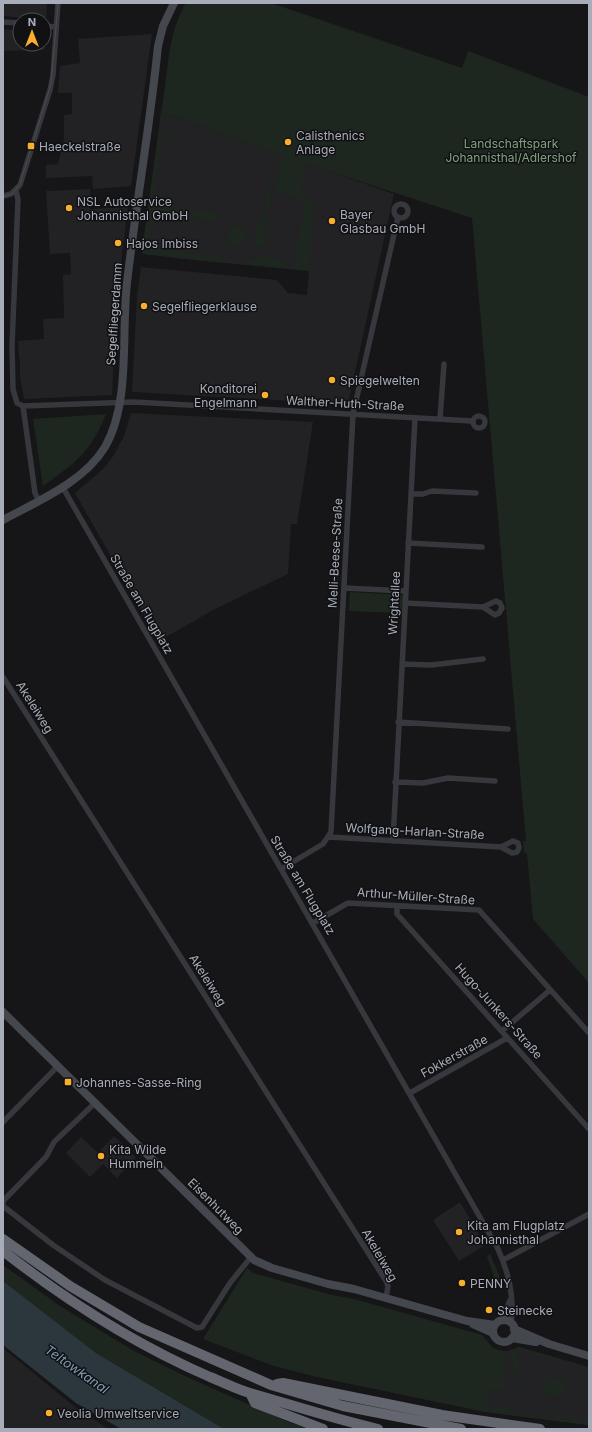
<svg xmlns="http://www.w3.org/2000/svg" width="592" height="1432" font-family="Inter,sans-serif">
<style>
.built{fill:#222225}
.green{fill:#1e271f}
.water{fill:#2c363d}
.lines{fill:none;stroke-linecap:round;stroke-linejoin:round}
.street{stroke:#37383d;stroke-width:5.5}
.secondary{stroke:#45474e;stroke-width:8}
.highway{stroke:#63666f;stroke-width:10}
.tram{stroke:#4a4c53;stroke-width:1}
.poi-dot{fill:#f9af2e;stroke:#111113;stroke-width:1.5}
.labels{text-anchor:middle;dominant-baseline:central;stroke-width:3;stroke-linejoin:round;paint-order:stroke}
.poi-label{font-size:12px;fill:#a8adb9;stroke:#111113;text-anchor:start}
.park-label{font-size:12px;fill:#7ea47f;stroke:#111113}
.street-label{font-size:12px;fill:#a8adb9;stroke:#111113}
.water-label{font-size:13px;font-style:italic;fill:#7e9db5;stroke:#111113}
</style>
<rect width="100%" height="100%" fill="#161618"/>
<path class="built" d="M3,3H47L46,20L3,16Z
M3,29L20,31V44H44L45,33L44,50L3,51Z
M152,34L131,186L93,189L92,176L46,178V165L58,164L64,139V115L72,114V93H58L60,66L80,63L78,39Z
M161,112L394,194L348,404L132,392L137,296L141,267L277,280L288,293L307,295L309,271L183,259L144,254L142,252Z
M90,189V209L128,207L117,293L112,395L24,399L20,376V359L19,358L18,341L44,339L43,319L64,318L63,275L71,274L70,253L50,254L46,191Z
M131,413L313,422L297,524H291L288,574L213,610L159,641L75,493L102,470L114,455L124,436Z
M114,1136L136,1158L117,1178L103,1164L90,1177L66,1153L81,1137L98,1153Z
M460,1202L485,1245L459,1261L433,1220Z
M519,1347L589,1367V1425L480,1411L497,1350L507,1351Z
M3,1348L75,1407L108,1429H3Z"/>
<path class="green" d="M186,3H271L462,68L468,51L589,97V983L533,919L527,853H524L523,841H526L472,218L304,163L301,196L314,198L309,271L294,269L305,200L293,198V196L275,193L282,155L161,112C169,74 166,36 186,3Z
M159,131L175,132V134L162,133L158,163L162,164L161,167H158L153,205L186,209L185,217L151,213L147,247L214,256L220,260L246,263L258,256L282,259L285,262V268L144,254L142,252Z
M269,181L272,182L264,245L257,246L255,240L258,218L264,219Z
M192,210L220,213L219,222L191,218Z
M230,226L240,227L245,230L246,240L243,246L227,244Z
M106,414C91,452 75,463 43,486L33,419Z
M350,592L403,595V613L349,611Z
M490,1254L499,1275L501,1286L484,1281L494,1277L487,1256Z
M3,1265L60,1306L134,1351L187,1377L288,1422L309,1429H224L96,1353L3,1281Z
M247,1268L253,1273L332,1295L354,1299L482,1335L493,1348L502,1351L507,1374L502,1375L503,1384L508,1383L501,1390L488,1389L486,1405L510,1407L511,1413L589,1422V1425L485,1412L317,1377L274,1366L203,1339Z
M519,1347L556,1358L555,1360L518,1350L517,1352L522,1385L517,1386L514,1383L519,1382L518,1372L513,1373L511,1350Z
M546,1377L559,1379L565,1383V1391L561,1396L543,1394L541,1387Z"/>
<path class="water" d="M3,1281L96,1353L224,1429H121L76,1403L3,1345Z"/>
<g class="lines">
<path class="street" d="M3,22L20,23
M44,26L56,27
M16,190L18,200L12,346L13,389L17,403L23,406L134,402L472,421
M3,196L11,194L20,185L50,90L53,75L58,3
M394 211a7 7 0 1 1 14 0a7 7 0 1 1-14 0Z
M23,406L35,493L39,501
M473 422a6 6 0 1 1 12 0a6 6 0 1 1-12 0Z
M440,419L444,364
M62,486C205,741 354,992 497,1247C508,1270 515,1298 511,1323
M411,494H423L432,491L476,493
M408,543L482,547
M344,588L405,591
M405,603L483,607L496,601L500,603L502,608L499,613L495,615L483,607
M402,664L431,665L483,659
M3,677L386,1281L388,1286L386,1298
M398,722L508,729
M395,782L423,783L448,778L495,781
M329,837L501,847L513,841L518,843L519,848L517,852L512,853L501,847
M393,841L415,418
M281,869L323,844L331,832L353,414L398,217
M397,906V914L589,1129
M313,923L348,903L479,910L589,1033
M502,1031L550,990
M410,1093L507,1038
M3,1122L58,1066
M3,1203L4,1200L46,1157L54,1142L95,1103
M3,1206L53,1245L105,1280L197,1328L202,1327L230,1283L251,1257
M503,1260L589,1214
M501,1321L510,1300"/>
<path class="secondary" d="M3,520C38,501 84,482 105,447C131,402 121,334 127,283C136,204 150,126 158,46L163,26L174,3
M3,1012L254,1260L272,1268L328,1284L354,1289L467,1321L495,1325
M493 1331a11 11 0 1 1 22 0a11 11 0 1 1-22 0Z
M473,1324L493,1333
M514,1329L549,1344L589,1356
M512,1338L536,1342"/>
<path class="highway" d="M3,1239L70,1286L139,1327L271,1385L343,1406L461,1429
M3,1251C67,1301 136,1345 210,1377C223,1382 236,1389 250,1393C292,1405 335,1419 378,1429
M277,1384L283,1383L442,1415L540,1429
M250,1393L255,1403L323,1429"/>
<path class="tram" d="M3,197L13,193L20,184L51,84L58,3"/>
</g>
<g class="poi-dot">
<circle cx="288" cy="142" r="4"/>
<rect x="27" y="142" width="8" height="8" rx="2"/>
<circle cx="69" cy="208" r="4"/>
<circle cx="332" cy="221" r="4"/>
<circle cx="118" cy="243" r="4"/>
<circle cx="144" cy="306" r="4"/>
<circle cx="332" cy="380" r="4"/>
<circle cx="265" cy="395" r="4"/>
<rect x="64" y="1078" width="8" height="8" rx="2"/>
<circle cx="101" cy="1156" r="4"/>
<circle cx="459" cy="1232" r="4"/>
<circle cx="462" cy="1283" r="4"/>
<circle cx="489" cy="1310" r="4"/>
<circle cx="49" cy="1413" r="4"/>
</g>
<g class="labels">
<g class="poi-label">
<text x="296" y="135">Calisthenics<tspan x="296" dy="14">Anlage</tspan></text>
<text x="39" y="146">Haeckelstraße</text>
<text x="77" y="201">NSL Autoservice<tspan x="77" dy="14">Johannisthal GmbH</tspan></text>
<text x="340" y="214">Bayer<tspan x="340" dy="14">Glasbau GmbH</tspan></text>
<text x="126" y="243">Hajos Imbiss</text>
<text x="152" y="306">Segelfliegerklause</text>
<text x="340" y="380">Spiegelwelten</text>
<text x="257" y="388" text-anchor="end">Konditorei<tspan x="257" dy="14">Engelmann</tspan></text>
<text x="76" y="1082">Johannes-Sasse-Ring</text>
<text x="109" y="1149">Kita Wilde<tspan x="109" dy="14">Hummeln</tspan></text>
<text x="467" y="1225">Kita am Flugplatz<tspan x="467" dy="14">Johannisthal</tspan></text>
<text x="470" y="1283">PENNY</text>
<text x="497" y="1310">Steinecke</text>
<text x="57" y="1413">Veolia Umweltservice</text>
</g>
<g class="park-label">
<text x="511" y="143">Landschaftspark<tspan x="511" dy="14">Johannisthal/Adlershof</tspan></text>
</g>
<g class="street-label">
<text transform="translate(114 314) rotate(-86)">Segelfliegerdamm</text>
<text transform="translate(345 403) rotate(3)">Walther-Huth-Straße</text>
<text transform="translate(335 553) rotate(-87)">Melli-Beese-Straße</text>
<text transform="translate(394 603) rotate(-87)">Wrightallee</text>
<text transform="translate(142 604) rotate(60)">Straße am Flugplatz</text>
<text transform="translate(35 707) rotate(58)">Akeleiweg</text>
<text transform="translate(415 831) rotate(3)">Wolfgang-Harlan-Straße</text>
<text transform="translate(303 885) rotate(59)">Straße am Flugplatz</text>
<text transform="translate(416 896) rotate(4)">Arthur-Müller-Straße</text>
<text transform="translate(208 980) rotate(58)">Akeleiweg</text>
<text transform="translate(499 1011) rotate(48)">Hugo-Junkers-Straße</text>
<text transform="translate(454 1056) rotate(-29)">Fokkerstraße</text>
<text transform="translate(216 1206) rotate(45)">Eisenhutweg</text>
<text transform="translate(380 1255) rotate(60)">Akeleiweg</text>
</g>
<g class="water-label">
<text transform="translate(77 1369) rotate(35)">Teltowkanal</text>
</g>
</g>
<rect width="592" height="1432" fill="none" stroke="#a8adb9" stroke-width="8"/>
<g transform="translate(32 32)"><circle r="19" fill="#111113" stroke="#4d4f55"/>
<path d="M0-3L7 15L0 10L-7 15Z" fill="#f9af2e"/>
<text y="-6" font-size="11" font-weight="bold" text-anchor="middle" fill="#a8adb9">N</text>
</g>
</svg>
